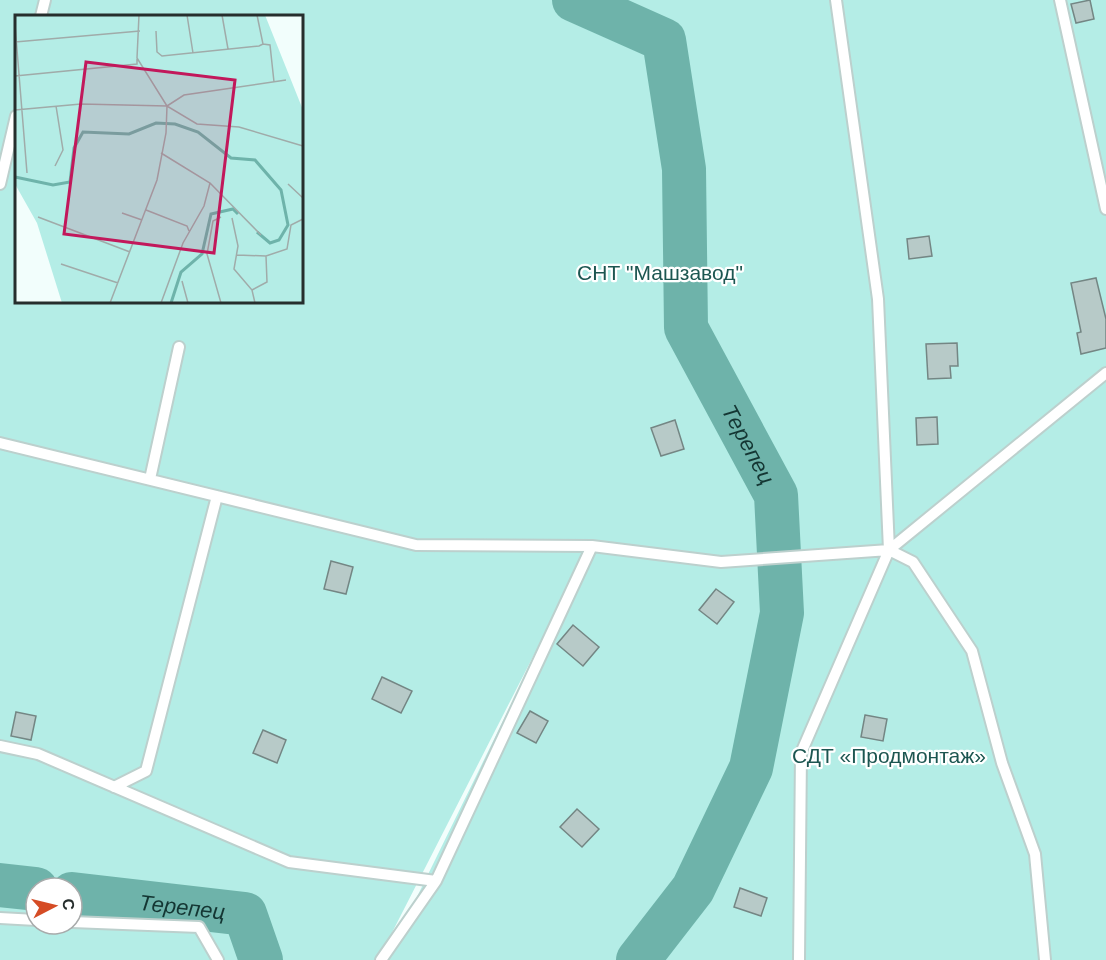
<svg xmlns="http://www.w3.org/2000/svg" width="1106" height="960" font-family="Helvetica,sans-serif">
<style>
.green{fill:#b4ede6;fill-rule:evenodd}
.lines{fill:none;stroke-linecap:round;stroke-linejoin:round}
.river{stroke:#6eb3aa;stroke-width:44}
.building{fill:#b7cac8;stroke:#748684;stroke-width:1.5}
.service-casing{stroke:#bcd0cd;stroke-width:14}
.service{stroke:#fff;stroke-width:10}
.labels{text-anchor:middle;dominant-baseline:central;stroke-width:4.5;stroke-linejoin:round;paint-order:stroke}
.park-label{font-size:21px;fill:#1c5651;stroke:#fff}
.water-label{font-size:22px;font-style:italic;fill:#143633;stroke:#fff}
.inset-river{fill:none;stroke:#6eb3aa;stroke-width:3}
.inset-road{fill:none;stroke:#a0aba9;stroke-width:1.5}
.view{fill:#c2185b;fill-opacity:0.15;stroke:#c2185b;stroke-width:3}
.inset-edge{fill:none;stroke:#262e2d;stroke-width:3}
</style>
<rect width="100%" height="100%" fill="#f2fefc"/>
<path class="green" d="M0,0H1106V960H381L415,901L566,592L378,960H0ZM16,16H302V302H16ZM36,888H72V924H36Z"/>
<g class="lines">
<g class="river">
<path id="s1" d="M574,0L664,40L684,169L686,328L776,495L782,613L751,768L693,889L638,960"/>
<path d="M0,885L36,889"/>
<path id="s2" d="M72,894L245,914L261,960"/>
</g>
</g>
<path class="building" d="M1090,0L1094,19L1076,23L1071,4Z
M929,236L932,256L909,259L907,239Z
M1096,278L1106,319V348L1081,354L1077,333L1081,332L1071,283Z
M957,343L958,366H950L951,378L928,379L926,344Z
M937,417L938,444L917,445L916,418Z
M675,420L684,449L661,456L651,428Z
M331,561L353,567L346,594L324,589Z
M716,589L734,602L717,624L699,610Z
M573,625L599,647L583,666L557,644Z
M382,677L412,691L401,713L372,699Z
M530,711L548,721L536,743L517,733Z
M16,712L36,716L31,740L11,736Z
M865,715L887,719L883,741L861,737Z
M263,730L286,740L277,763L253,753Z
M577,809L599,829L582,847L560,827Z
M740,888L767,898L761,916L734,907Z"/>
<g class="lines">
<defs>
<path id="service" d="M1060,0L1106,209
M41,16L45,0
M0,184L16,116
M0,443L416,545L592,546L721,562L889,550L1106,373
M150,479L179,347
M889,550L913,562L972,651L1002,763L1035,854L1045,960
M0,746L38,754L289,862L436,881L592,546
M114,787L146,771L217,496
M0,918L36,920
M72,922L199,927L218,960
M381,960L436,881
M799,960L801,753L889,550L878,299L836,0"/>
</defs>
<use href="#service" class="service-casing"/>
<use href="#service" class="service"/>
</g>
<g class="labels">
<g class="park-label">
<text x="660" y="272">СНТ "Машзавод"</text>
<text x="889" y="755">СДТ «Продмонтаж»</text>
</g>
<g class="water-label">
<text stroke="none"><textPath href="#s1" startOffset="520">Терепец</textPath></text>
<text stroke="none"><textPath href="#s2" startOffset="111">Терепец</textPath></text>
</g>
</g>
<g transform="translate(15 15)">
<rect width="288" height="288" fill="#f2fefc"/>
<path d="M0,0H250L288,95V288H47L22,208L0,169Z" fill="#b4ede6"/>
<path class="inset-river" d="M0,162L38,170L55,167L59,133L68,117L114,119L141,108L160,109L183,117L216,143L240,145L266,175L273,210L264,225L255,228L242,217M156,288L166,257L187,239L196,199L218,194L223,199"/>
<path class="inset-road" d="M172,0L178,38M207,0L213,34M0,10L12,158M141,16L142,37L147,41L244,31L248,29L242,0M0,27L125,16M248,29L255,30L259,67M0,61L122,49V44M152,91L169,80L271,65M0,95L66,89L152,91L182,109L224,112L288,131M146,138L195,168L189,191L168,228L146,288M40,151L48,135L41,91M195,168L246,220M273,169L288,183M131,195L172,211L174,216M107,198L127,205M23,202L115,237M217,203L223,231L219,254L237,275L240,288M222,240L251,241L272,234L276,210L288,204M46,249L103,268M167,266L173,288M237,275L252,267L251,241M95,288L142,165L151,118L152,91L122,43L124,0M206,288L192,239L198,206L206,202"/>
<path class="view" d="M71,47L220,65L199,238L49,219Z"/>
<rect width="288" height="288" class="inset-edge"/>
</g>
<g transform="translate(54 906) rotate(83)"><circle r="28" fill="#ffffff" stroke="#a8abab" stroke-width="1.5"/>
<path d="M0-4.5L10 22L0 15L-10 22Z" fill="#d54c25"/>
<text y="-9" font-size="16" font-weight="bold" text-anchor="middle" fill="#262e2d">С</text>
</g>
</svg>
